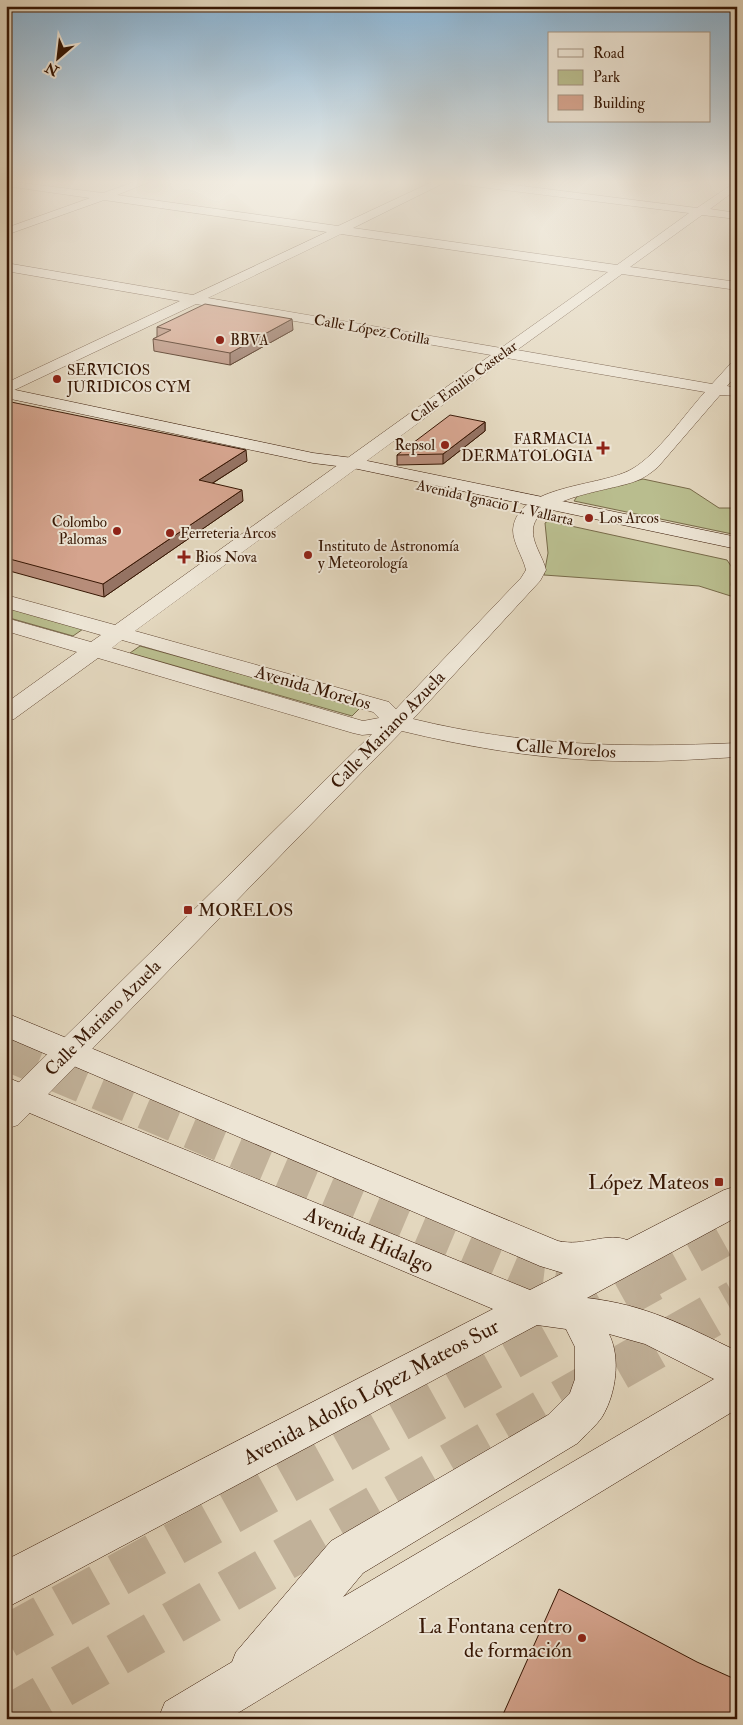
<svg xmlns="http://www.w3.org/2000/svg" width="743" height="1725" font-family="'IM FELL Double Pica',serif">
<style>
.green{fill:#b9bd8e;stroke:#786a49}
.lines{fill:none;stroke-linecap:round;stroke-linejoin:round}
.primary-tunnel-far1{stroke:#c1b199;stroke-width:33;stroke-dasharray:33 17;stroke-linecap:butt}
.primary-tunnel{stroke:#c1b199;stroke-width:43;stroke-dasharray:43 21;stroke-linecap:butt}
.minor-casing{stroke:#624732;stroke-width:1}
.secondary-casing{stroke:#371704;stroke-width:1}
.minor{fill:#ede5d5;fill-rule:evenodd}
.secondary{fill:#ede5d5;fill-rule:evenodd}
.wall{fill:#b78d7a;stroke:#371704}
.shaded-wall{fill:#957363;stroke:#371704}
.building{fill:#d5a48e;stroke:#371704}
.poi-dot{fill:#8f2418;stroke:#ede5d5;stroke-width:2}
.labels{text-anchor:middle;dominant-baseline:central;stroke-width:4;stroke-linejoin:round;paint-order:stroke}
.far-street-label{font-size:15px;fill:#371704;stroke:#ede5d5}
.far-poi-label{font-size:15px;fill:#371704;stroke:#ede5d5;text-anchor:start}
.street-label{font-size:18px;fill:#371704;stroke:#ede5d5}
.poi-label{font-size:18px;fill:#371704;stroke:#ede5d5;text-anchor:start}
.near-poi-label{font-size:21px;fill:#371704;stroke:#ede5d5;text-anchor:end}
.near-street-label{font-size:21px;fill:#371704;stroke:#ede5d5}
</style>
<rect width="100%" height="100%" fill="#e3d7be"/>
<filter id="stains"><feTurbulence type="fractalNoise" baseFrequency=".004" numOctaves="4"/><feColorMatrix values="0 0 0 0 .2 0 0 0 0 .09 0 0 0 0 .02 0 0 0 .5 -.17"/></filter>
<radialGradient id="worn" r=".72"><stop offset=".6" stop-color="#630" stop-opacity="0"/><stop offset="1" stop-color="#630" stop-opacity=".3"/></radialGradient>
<path class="green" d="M643,479L690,489L719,508H737V535L574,501L578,495Z
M548,521L727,560L733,569L731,585L737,598L699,586L544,575L548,553L545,523Z
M6,605L86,627L73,636L6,617Z
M140,646L361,707L352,716L130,653Z"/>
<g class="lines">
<path class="primary-tunnel-far1" d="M6,1054L532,1277L565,1281
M650,1281L737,1233"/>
<path class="primary-tunnel" d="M555,1280L588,1284
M6,1637L652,1280
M6,1718L737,1301"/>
<defs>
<path id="minor" d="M6,181L103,193L137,181H152L117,195L338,226L434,181H448L353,228L617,265L689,213L457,184L452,181H483L697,208L737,181V189L710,209L737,213V219L702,215L630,267L737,282V290L622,274L517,350L712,384L732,362L737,361V375L727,386L737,388V396L720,395L658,467C651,473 644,478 636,481C611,491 534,497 533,530C532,543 543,557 546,570L540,581L413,719C524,746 624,748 737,743V757C688,760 640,763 591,760C527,757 464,746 402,731L18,1125L6,1129V1095L372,734L362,735L353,733L98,658L14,719L6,721V703L77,652L6,631V618L91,642L101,635L6,608V595L115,625L491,355L196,304L6,394V383L180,301L6,271V263L193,295L327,232L104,200L6,235V228L90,198L6,186ZM341,234L608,272L501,348L208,298ZM507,358L705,392C685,414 657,455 632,469C602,487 516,484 513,530C513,543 523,557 526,570L521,578L396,709L389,702L135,631ZM122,640L373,712L379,718L363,721L112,648Z"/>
<path id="secondary" d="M6,388L313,453L353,458L737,537V549L353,468L313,463L6,398Z
M6,1013L558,1241C584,1247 606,1232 627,1240L724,1190L737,1186V1217L587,1298C647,1305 683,1325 737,1351V1409L228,1719H158L165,1702L232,1662L236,1652L331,1541L548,1415L570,1393L575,1379V1347L566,1329L537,1325L6,1608V1560L493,1309L6,1103V1077L530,1290L563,1273L540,1266L6,1037ZM609,1334L645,1344L714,1379L343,1597L363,1573L578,1443C585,1435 596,1426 602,1417C616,1394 621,1358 609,1334Z"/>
</defs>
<use href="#minor" class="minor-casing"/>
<use href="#secondary" class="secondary-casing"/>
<use href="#minor" class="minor"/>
<use href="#secondary" class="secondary"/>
</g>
<path class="wall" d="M157,327L293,330L230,365L154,351L153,339L157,337Z
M6,401L247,461L213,483L243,501L104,597L6,570Z
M485,422V431L443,464L397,465V455Z"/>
<path class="shaded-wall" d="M292,319L293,330L230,365V353Z
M485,422V431L443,464V454Z
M246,450L247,461L200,491L199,480Z
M242,490L243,501L104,597L103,584Z"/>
<path class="building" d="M205,304L292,319L230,353L153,339L171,330L157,327Z
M6,401L246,450L199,480L242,490L103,584L6,558Z
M450,415L485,422L443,454L397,455Z
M559,1589L697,1662L737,1680V1719H501Z"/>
<linearGradient id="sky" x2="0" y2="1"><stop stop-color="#89b5d7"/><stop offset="0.43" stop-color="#f2ede2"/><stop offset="1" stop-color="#f2ede2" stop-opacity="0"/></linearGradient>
<rect width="743" height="423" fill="url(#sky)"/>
<g class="poi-dot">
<circle cx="220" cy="340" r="5"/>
<circle cx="57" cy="379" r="5"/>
<circle cx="445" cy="445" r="5"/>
<path d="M600.5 440.5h5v5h5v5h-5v5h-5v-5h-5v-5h5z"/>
<circle cx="589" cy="518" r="5"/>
<circle cx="117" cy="531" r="5"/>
<circle cx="170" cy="533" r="5"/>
<circle cx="308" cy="555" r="5"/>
<path d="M181.5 549.5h5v5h5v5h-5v5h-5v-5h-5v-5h5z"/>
<rect x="183" y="905" width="10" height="10" rx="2.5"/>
<rect x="714" y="1177" width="10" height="10" rx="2.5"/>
<circle cx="582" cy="1638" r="5"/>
</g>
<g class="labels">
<g class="far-street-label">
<text transform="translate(372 330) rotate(10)">Calle López Cotilla</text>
<text transform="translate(464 382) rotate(-36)">Calle Emilio Castelar</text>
<text transform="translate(495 503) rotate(13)">Avenida Ignacio L. Vallarta</text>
</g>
<g class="far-poi-label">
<text x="230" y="340">BBVA</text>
<text x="67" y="370">SERVICIOS<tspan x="67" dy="17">JURIDICOS CYM</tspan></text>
<text x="593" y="439" text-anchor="end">FARMACIA<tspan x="593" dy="17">DERMATOLOGIA</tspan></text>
<text x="435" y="445" text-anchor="end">Repsol</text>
<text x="599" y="518">Los Arcos</text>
<text x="107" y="522" text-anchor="end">Colombo<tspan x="107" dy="17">Palomas</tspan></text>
<text x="180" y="533">Ferreteria Arcos</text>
<text x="318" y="546">Instituto de Astronomía<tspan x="318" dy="17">y Meteorología</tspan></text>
<text x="195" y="557">Bios Nova</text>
</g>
<g class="street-label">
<text transform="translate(313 688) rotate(16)">Avenida Morelos</text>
<text transform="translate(388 730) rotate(-46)">Calle Mariano Azuela</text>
<text transform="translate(566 749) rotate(4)">Calle Morelos</text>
<text transform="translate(103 1018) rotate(-45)">Calle Mariano Azuela</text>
</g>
<g class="poi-label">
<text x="198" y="910">MORELOS</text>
</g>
<g class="near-poi-label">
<text x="709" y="1182">López Mateos</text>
<text x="572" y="1626">La Fontana centro<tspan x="572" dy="24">de formación</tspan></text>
</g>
<g class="near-street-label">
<text transform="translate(369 1240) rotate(23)">Avenida Hidalgo</text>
<text transform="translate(371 1392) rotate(-28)">Avenida Adolfo López Mateos Sur</text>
</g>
</g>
<rect width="743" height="1725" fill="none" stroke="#e3d7be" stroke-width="25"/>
<rect x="8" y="8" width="728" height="1710" fill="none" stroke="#371704" stroke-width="2.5"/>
<rect x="12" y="12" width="718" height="1700" fill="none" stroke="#371704"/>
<rect x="548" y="32" width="162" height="90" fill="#ede5d5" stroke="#a49381"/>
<rect x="558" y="49" width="25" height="8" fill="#ede5d5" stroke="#a49381"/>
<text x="593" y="58" font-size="15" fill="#371704">Road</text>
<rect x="558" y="70" width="25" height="15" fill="#b9bd8e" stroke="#a49381"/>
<text x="593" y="82" font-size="15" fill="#371704">Park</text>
<rect x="558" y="95" width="25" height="15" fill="#d5a48e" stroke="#a49381"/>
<text x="593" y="108" font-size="15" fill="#371704">Building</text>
<g transform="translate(58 58) rotate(208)" stroke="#ede5d5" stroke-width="4" paint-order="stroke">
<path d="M0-4L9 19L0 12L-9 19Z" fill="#371704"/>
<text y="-8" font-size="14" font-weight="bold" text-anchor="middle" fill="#371704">N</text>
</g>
<rect width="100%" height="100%" filter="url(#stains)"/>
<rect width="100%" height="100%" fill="url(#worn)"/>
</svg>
